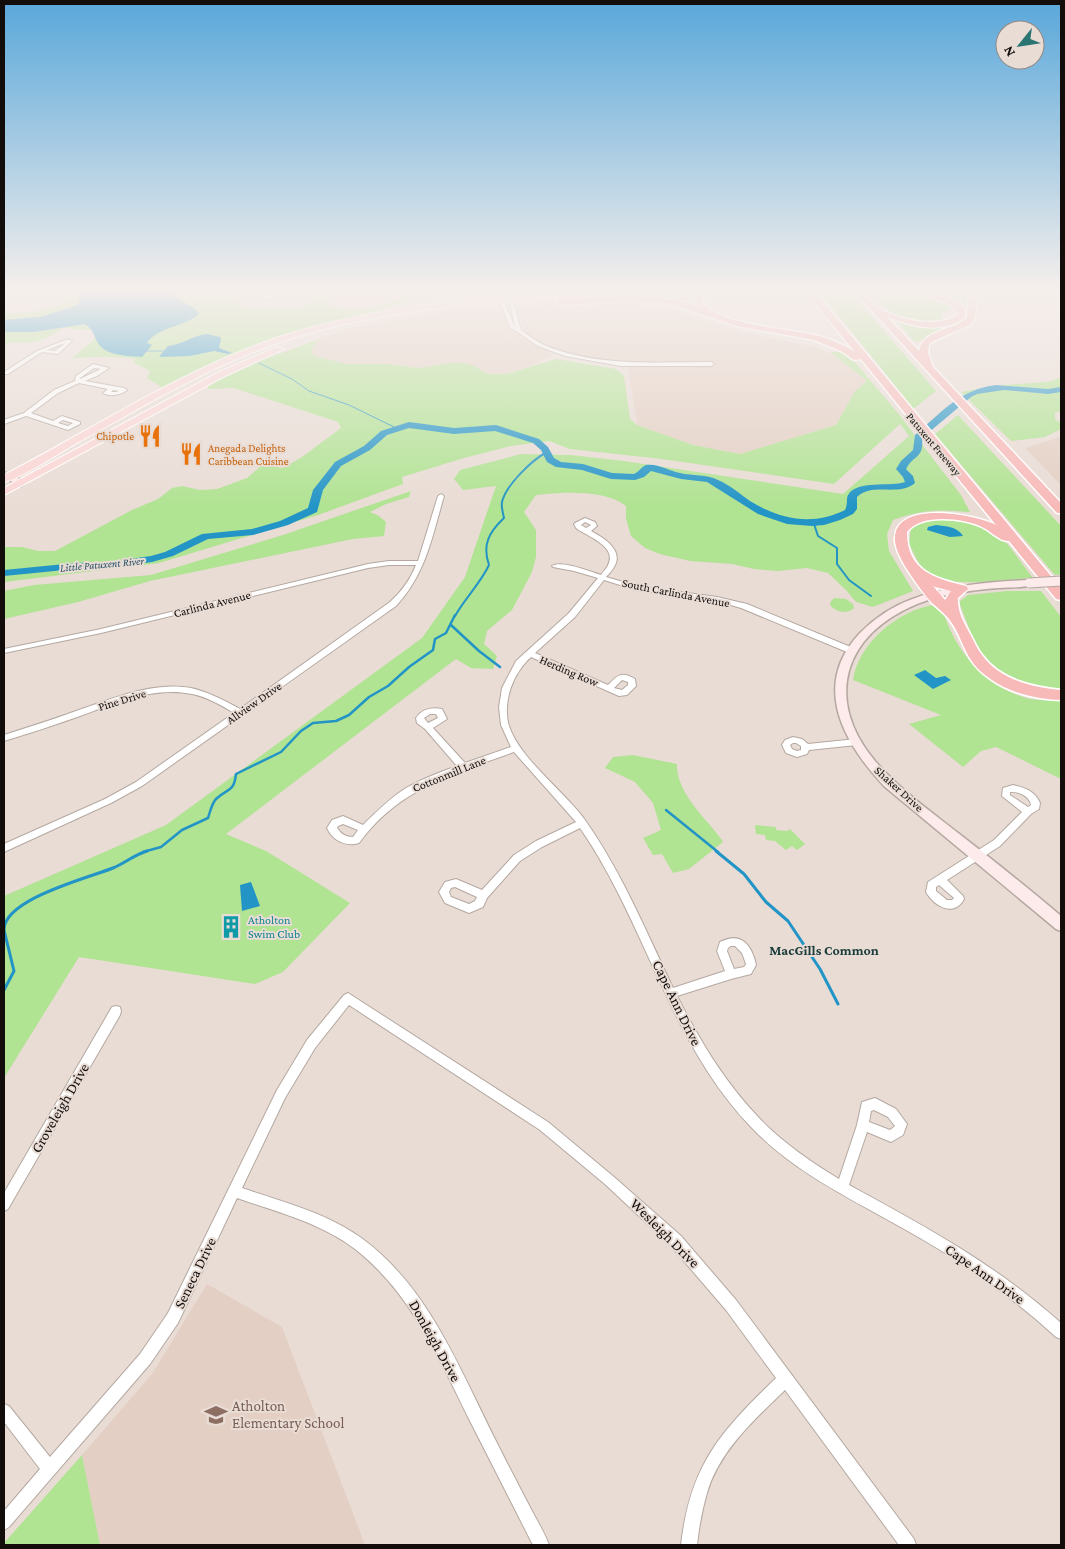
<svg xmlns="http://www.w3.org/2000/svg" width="1065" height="1549" font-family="'Crimson Pro',serif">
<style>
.built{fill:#e3cfc3}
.green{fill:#b0e392}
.water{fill:#2294c6}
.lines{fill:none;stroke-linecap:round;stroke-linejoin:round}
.stream-far3{stroke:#2294c6;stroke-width:1}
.stream-far2{stroke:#2294c6;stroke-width:2}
.stream-far1{stroke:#2294c6;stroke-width:2.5}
.stream{stroke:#2294c6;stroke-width:3}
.river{fill:#2294c6;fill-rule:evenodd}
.street-casing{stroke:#b4a8a1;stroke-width:2}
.secondary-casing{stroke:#b4a8a1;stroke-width:3}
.primary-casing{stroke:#fff;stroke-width:2}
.highway-casing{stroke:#fff;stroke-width:3}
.street{fill:#fff;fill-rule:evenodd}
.secondary{fill:#fdeaea;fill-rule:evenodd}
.primary{fill:#fbd6d5;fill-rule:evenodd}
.highway{fill:#f8bab9;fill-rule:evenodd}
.secondary-bridge-casing{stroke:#b4a8a1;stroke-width:11;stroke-linecap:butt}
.secondary-bridge{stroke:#fdeaea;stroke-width:9}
.labels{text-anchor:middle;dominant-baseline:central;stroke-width:4;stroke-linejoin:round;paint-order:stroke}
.far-food-label{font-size:11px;fill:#c56008;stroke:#e9dcd5;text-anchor:end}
.far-street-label{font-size:11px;fill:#120d0b;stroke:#e9dcd5}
.far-water-label{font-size:11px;font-style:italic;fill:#265167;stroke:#e9dcd5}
.street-label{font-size:12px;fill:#120d0b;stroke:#e9dcd5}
.culture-label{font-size:12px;fill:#0d838f;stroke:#e9dcd5;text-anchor:start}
.neighbourhood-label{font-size:14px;font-weight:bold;fill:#1a3d3b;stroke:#e9dcd5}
.near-street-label{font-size:15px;fill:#120d0b;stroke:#e9dcd5}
.near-education-label{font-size:15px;fill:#785e54;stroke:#e9dcd5;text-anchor:start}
</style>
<rect width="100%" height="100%" fill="#e9dcd5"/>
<path class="built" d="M326,291H413L414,295L355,310L313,302Z
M639,301L641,307L673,309L736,331L815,347L837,357L867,381L855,391L836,425L740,454L693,445L637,425L627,361L578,356L543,344L530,337L523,327L517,310L525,305Z
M493,307L502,309L508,326L512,331L536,346L554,354L531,366L506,374H489L472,365L457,362L418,368L387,364H347L314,356L311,348L322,337L357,327L432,313Z
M1061,437V485L1025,448Z
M207,1284L282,1327L365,1545H100L82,1455L152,1374Z"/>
<path class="green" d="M55,291H242L230,296L244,307H297L304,306L325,291H333L335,296L324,300C348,319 385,303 413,295V291H423L427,297L289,334L256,345L165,389L147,378L150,371L133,362L136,359C114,356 94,357 72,358L93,341V339L101,331L63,328C47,340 31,345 11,342L4,347V314L33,312L68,301Z
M819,291H849L936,391L912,410L905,398Z
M868,291C902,291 922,291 953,307L954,309L942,313L943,322C911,329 888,313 868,291Z
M933,291H977L969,294L966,302L961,303Z
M899,323L948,329L928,335L918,342L913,340Z
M320,339L311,348L314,356L347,364H387L418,368L457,362L472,365L489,374H506L556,359L616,369L624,376L630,419L637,425L693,445L740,454L836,425L855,391L867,381L830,352H842L853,360L897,412L961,495L970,512C938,510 923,509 893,520L887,534L889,551L913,591L873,607L856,602L846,590L828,573L807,568L778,571L754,569L732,564L690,561L660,554L645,548L631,536L626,519V506C605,489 561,492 536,495L524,512L536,530V557L532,572L512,610L487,631L484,644L497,656L493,669L471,668L456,659L226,834L266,851L350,903L283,972L255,984L79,957L4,1078V896L166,825L422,638L465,577L496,486L463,490L454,479L460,470L521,454L571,455L624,461L843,494L909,436L900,424L834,484L662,459L570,449L549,441L511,446L464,458L402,477L403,484L318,515L159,563L4,582V547H22L38,551H55L132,510L158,499L172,488L182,486L200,490L217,489L247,478L262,465L283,468L302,457L341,428L338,422L234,388L208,389L209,385L251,364Z
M1061,378V411L1055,413V419L1061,423V429L1045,437L1011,441L961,392L1002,385L1047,382Z
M958,415L1061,526V574L1055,575L935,434Z
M411,491L409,497L386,504L370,512L379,516L386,522L384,536L353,539L150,581L78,602L4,619V591L34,585L151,575L283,535Z
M934,519C955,520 980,522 998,535C1010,544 1023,566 1033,578C1007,579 948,589 928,574C920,568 914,553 909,544L911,528Z
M1007,591H1041L1061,617V689C1038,689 1005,684 989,665C975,648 967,622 959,602L968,595Z
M834,598L846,599L853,604L854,608C847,615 836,612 830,605L831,601Z
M933,605L943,611C955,651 985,686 1026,698C1037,701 1050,700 1061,701V779L996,747L981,751L963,767L909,724L941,715L853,680C858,644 897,611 933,605Z
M633,755L677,764C676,793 706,818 722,840L723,842L689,869L673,873L662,854L653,855L643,838L661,830L653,803L635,782L605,768L613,757Z
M755,825L776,827V830L787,831L790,829L805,844L797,850L792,846L786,850L775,841L766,840L765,835L756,834Z
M82,1455L100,1545H4V1543Z"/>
<path class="water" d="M79,291H173C176,301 192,304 199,313C192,325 158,326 147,343L152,345L142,357C129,356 105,356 98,343C93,335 94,330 85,324L34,332H4V320L40,317L76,306L80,301Z
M207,334L220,337L221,339L219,348L232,353L228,354L214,351L190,356L159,357L168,346C182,345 193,335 207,334Z
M936,525C946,526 958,527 963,536L950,537L927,530L928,527Z
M925,670L936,678L945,676L951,680L933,689L914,675Z
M251,882L260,906L242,911L240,885Z"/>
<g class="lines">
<path class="stream-far3" d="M146,351H165
M259,363L292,379L309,391L349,405L396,428"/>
<path class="stream-far2" d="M814,524L818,536L837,548V564L849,580L871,596
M455,616C465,598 480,584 489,565C482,545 489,532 504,518C503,513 501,507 502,502C506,485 532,460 547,452"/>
<path class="stream-far1" d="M451,625L479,651L500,667
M666,810L718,852
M143,852L161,847L182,830L208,818C210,812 212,803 216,799C227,788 234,793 236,774L281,752L301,731L313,723L336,721L349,715L369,697L388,686L409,667L433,650L435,639L446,633L455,615"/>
<path class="stream" d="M716,851L744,874L766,902L788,921L820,969L838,1004
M4,990L14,971L4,930C4,899 88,878 113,868C125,863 134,855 147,851"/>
<path class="river" d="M996,385L1048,389L1061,387V392L1048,394L1004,390L977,394L971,397L922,438C924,459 914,454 906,469L913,476L915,483C899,497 872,482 857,497V509L853,514L840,520L824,525L812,526L787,524L758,514L707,482L681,479L651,471L644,477L635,480L611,479L582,470L556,467L547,462L541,450L533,443L495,431L454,434L409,428L387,435L370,450L341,466L323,490L317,512L288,525L253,535L208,539L173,556L152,562L109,568L75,569L4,576V570L75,563L109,562L151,556L165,552L202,534L252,529L280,521L308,508L313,490L335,462L364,446L381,431L409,422L454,428L496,425L539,439L548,447L554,458L561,462L583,464L612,473L634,474C639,472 641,467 646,465C657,463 670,471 680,473C693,476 706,474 718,480C730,485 740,494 750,501C781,520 813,526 845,510C848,505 846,499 848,495C856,480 891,487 905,482L903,477L896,469L901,461L913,450L915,435C941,413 960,389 996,385Z"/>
<defs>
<path id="street" d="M273,291H286L295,294L298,292L297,291L304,292L296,296L279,292L273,294L277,296L269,300L258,297Z
M503,303L505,304L514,325L515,326L510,304L512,303L514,304L521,330C528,335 536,341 544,345C596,367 655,362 711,362L714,364L711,366H621L565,356L538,346L510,327L501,304Z
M68,339L72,341L58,354L42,352L8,374H4V372L37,351ZM65,343L55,351L47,350Z
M93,364L109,368L97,376L85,381L124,388L127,390L126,391C119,395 111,397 103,393L108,389L79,383L58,393L31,413L53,421L62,416L80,422V424L68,430L26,416L4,424V420L24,413L54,390L75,381L76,376ZM94,368L101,369L80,379V378ZM113,390L119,391L116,392H111ZM63,420L73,423L68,426L58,423Z
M441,494L444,496C432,537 426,574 396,606L142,786L111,803L4,852V844L105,799L136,782L234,713C221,705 207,697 192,694C154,686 116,703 80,716C55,725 30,733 4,741V735C28,727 52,720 76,711C112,699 152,681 191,688C208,692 224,700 240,709L390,602C402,591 410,580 416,565H389L368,568L101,633L4,653V649L101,629L368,564L389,561H418L438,496Z
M585,518L595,522L597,526L591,531C602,537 621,548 616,563C614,568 610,573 606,577L637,586L717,597L747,604L853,648L854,650L850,652H847L741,608L717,601L636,590L604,580L575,617L535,653L608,685C618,675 621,671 635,679L636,686L627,695L619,696L531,657C513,673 502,702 509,726C520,759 564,791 585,820C621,871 646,931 673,988L725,971L717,951L720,942C741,931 752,945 756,965L751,974L731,979L677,996C700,1041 725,1083 760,1119C783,1143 811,1162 839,1179L857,1125L862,1102L875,1098L896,1109L907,1124L903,1135L891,1142L867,1132L849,1185C926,1227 995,1264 1061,1323V1339L1056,1337C1010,1295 960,1260 906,1230C852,1199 795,1173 752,1128C670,1044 646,923 580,828L542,847L520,861L487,898L483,907L469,913L445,903L439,892L445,882L456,879L482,890L514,855L536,841L576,822L514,752C454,774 399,788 359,843C346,847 333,841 327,828L332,820L343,816L363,825C376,812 390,798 406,788C422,779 440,772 457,766L425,729L417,723L416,718C422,709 431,707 442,709L447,719L433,728L465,763L511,747L501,725L499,707L502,688L516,661L569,613L598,578L574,571L553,567L552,566C561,560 589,571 601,575C603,572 607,568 608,565C618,546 586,536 576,528L574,524L575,523ZM585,522L591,525L586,528L581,525ZM622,680L628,682V685L622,690L614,688ZM430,714H436L438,718L428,723L424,718ZM343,824L358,830L353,837C346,837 341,834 337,828L338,826ZM455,887L477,897L475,901L469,904L451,897L449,892L451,888ZM731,946H735L742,953L746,964L744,967L734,969L727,951L728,948ZM874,1110L888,1117L895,1126L894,1127L890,1130L869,1122L871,1111Z
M793,737L802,739L808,744L856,739L860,742L856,745L809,750L807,754L797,757L786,753L782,745L785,740ZM793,743H796L801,746V750L797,751L792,749L790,745Z
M1013,785C1025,788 1035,791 1040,803L1039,809L1031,814L1000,846L947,880L963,896L964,899C954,918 934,906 926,892L928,882L994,840L1022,812L1002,796L1003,788ZM1010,792C1019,791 1030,797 1031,805L1028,807L1010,795ZM939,885L954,898L952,900H947L936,891V887Z
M348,993L548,1122L614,1177L681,1236L736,1300L914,1539L916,1545H899L785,1390C755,1419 719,1451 707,1493C702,1510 699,1527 697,1545H681C690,1465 720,1432 776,1378L726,1310L671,1246L606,1185L540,1130L349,1005L315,1048L285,1098L242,1188C283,1202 328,1213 364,1240C431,1290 462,1375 499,1447C510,1469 521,1490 532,1511C538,1522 545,1534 549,1545H533C511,1502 490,1460 468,1417C438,1356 410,1292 355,1249C321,1223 277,1212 237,1198L178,1323L150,1364L9,1527L4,1530V1511L40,1469L4,1422V1404L9,1406L50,1457L140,1354L168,1313L277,1090L307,1040L344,995Z
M116,1006L120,1007L121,1011L120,1015L8,1209L4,1211V1193L112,1007Z"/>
<path id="secondary" d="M4,472L24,481L25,483L21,486L4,478Z
M1029,580L1033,581V585C1022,588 1010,587 999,588C971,590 943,594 917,604C844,634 823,699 875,761C899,789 930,811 958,833C993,860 1028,888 1061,916V931L1056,929L884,786C843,742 811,685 860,633C874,619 891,607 910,600C947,585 989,582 1029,580Z"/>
<path id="primary" d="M639,291H685L682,293C534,301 384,298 244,356C186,380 132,413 77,443C59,453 22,478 4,482V475C93,429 178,372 273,339C392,298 516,298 639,291Z
M277,347L284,349L223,377L4,495V488L217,373Z"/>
<path id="highway" d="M699,291H707L702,301C714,325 793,329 819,336C832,340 844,345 855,352L805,291H814L1061,588V600L1056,599L1009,541C1000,542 991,531 982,527C963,518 921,513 907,532C907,571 934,578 966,586L968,589L958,598C957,611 964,623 970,634C974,641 977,649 982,655C1000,680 1032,687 1061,690V700C1036,699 1009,693 989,678C963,660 965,640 949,619C944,613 938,608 932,603C921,590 896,558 895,541C892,499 974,514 996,525L861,359L854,360L841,351L814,340L737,326L667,303L632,301L560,305L556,302L560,299C606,297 652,290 696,306L694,301ZM933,586L935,587L951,591L945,600Z
M854,291H863C867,296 873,306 879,309C899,319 938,330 958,314V311L944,302L914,291C933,291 950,295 965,308V317C943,335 912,326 887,317L919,351C923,331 948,331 963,321L967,317L968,300L976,292L993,291L982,296L976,301L975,317L970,325L933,341L929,344L928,353L933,367L1061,503V513H1057Z"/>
</defs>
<use href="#street" class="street-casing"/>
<use href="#secondary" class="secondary-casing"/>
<use href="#primary" class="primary-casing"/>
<use href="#highway" class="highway-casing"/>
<use href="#street" class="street"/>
<use href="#secondary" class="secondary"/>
<use href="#primary" class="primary"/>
<use href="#highway" class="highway"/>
<defs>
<path id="secondary-bridge" d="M1029,583L1061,581"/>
</defs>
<use href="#secondary-bridge" class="secondary-bridge-casing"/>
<use href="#secondary-bridge" class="secondary-bridge"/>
</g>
<linearGradient id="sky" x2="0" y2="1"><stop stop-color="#59a7da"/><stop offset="0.57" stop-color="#f5efec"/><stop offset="1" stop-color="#f5efec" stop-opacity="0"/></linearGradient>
<rect width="1065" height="508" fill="url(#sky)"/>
<defs>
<symbol id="restaurant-bare" viewBox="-9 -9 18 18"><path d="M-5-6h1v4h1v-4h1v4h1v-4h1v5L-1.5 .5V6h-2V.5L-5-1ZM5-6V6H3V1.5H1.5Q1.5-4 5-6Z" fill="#e8710a" stroke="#e9dcd5" stroke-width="2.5" paint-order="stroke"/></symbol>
<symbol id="building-bare" viewBox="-9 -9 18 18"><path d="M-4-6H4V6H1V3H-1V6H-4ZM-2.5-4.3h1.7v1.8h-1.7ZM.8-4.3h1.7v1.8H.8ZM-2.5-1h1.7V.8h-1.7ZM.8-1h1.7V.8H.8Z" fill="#0f9aa8" stroke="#e9dcd5" stroke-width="2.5" paint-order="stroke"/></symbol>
<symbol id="school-bare" viewBox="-9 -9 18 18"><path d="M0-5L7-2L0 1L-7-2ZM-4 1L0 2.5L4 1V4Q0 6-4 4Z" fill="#8d6e63" stroke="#e9dcd5" stroke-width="2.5" paint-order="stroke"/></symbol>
</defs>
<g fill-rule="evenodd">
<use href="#restaurant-bare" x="134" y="420" width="32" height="32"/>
<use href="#restaurant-bare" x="175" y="438" width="32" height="32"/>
<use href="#building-bare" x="215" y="911" width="32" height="32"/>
<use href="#school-bare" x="200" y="1399" width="32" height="32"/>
</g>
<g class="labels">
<g class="far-food-label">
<text x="134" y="436">Chipotle</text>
<text x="208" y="448" text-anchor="start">Anegada Delights<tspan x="208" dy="13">Caribbean Cuisine</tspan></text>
</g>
<g class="far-street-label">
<text transform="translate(934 444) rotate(50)">Patuxent Freeway</text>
</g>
<g class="far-water-label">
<text transform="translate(102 564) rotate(-5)">Little Patuxent River</text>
</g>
<g class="street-label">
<text transform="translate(676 593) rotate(11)">South Carlinda Avenue</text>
<text transform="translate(212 604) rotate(-14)">Carlinda Avenue</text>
<text transform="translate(569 671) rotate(23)">Herding Row</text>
<text transform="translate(122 700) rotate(-17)">Pine Drive</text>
<text transform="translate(254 703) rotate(-35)">Allview Drive</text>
<text transform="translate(449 774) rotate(-22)">Cottonmill Lane</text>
<text transform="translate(899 789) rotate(42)">Shaker Drive</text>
</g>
<g class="culture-label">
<text x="248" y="920">Atholton<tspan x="248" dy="14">Swim Club</tspan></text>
</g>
<g class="neighbourhood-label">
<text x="824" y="950">MacGills Common</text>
</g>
<g class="near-street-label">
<text transform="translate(677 1003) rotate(64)">Cape Ann Drive</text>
<text transform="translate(60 1108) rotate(-60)">Groveleigh Drive</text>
<text transform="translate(665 1233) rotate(45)">Wesleigh Drive</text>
<text transform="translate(195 1273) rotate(-64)">Seneca Drive</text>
<text transform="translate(985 1274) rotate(35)">Cape Ann Drive</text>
<text transform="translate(435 1341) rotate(61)">Donleigh Drive</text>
</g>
<g class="near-education-label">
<text x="232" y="1406">Atholton<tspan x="232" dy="17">Elementary School</tspan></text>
</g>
</g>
<rect width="1065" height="1549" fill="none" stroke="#120d0b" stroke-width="10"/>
<g transform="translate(1020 45) rotate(240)"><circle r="24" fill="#e9dcd5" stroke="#938984"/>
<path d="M0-4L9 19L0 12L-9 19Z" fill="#2a7471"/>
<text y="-8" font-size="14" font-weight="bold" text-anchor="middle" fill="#120d0b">N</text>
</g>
</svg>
